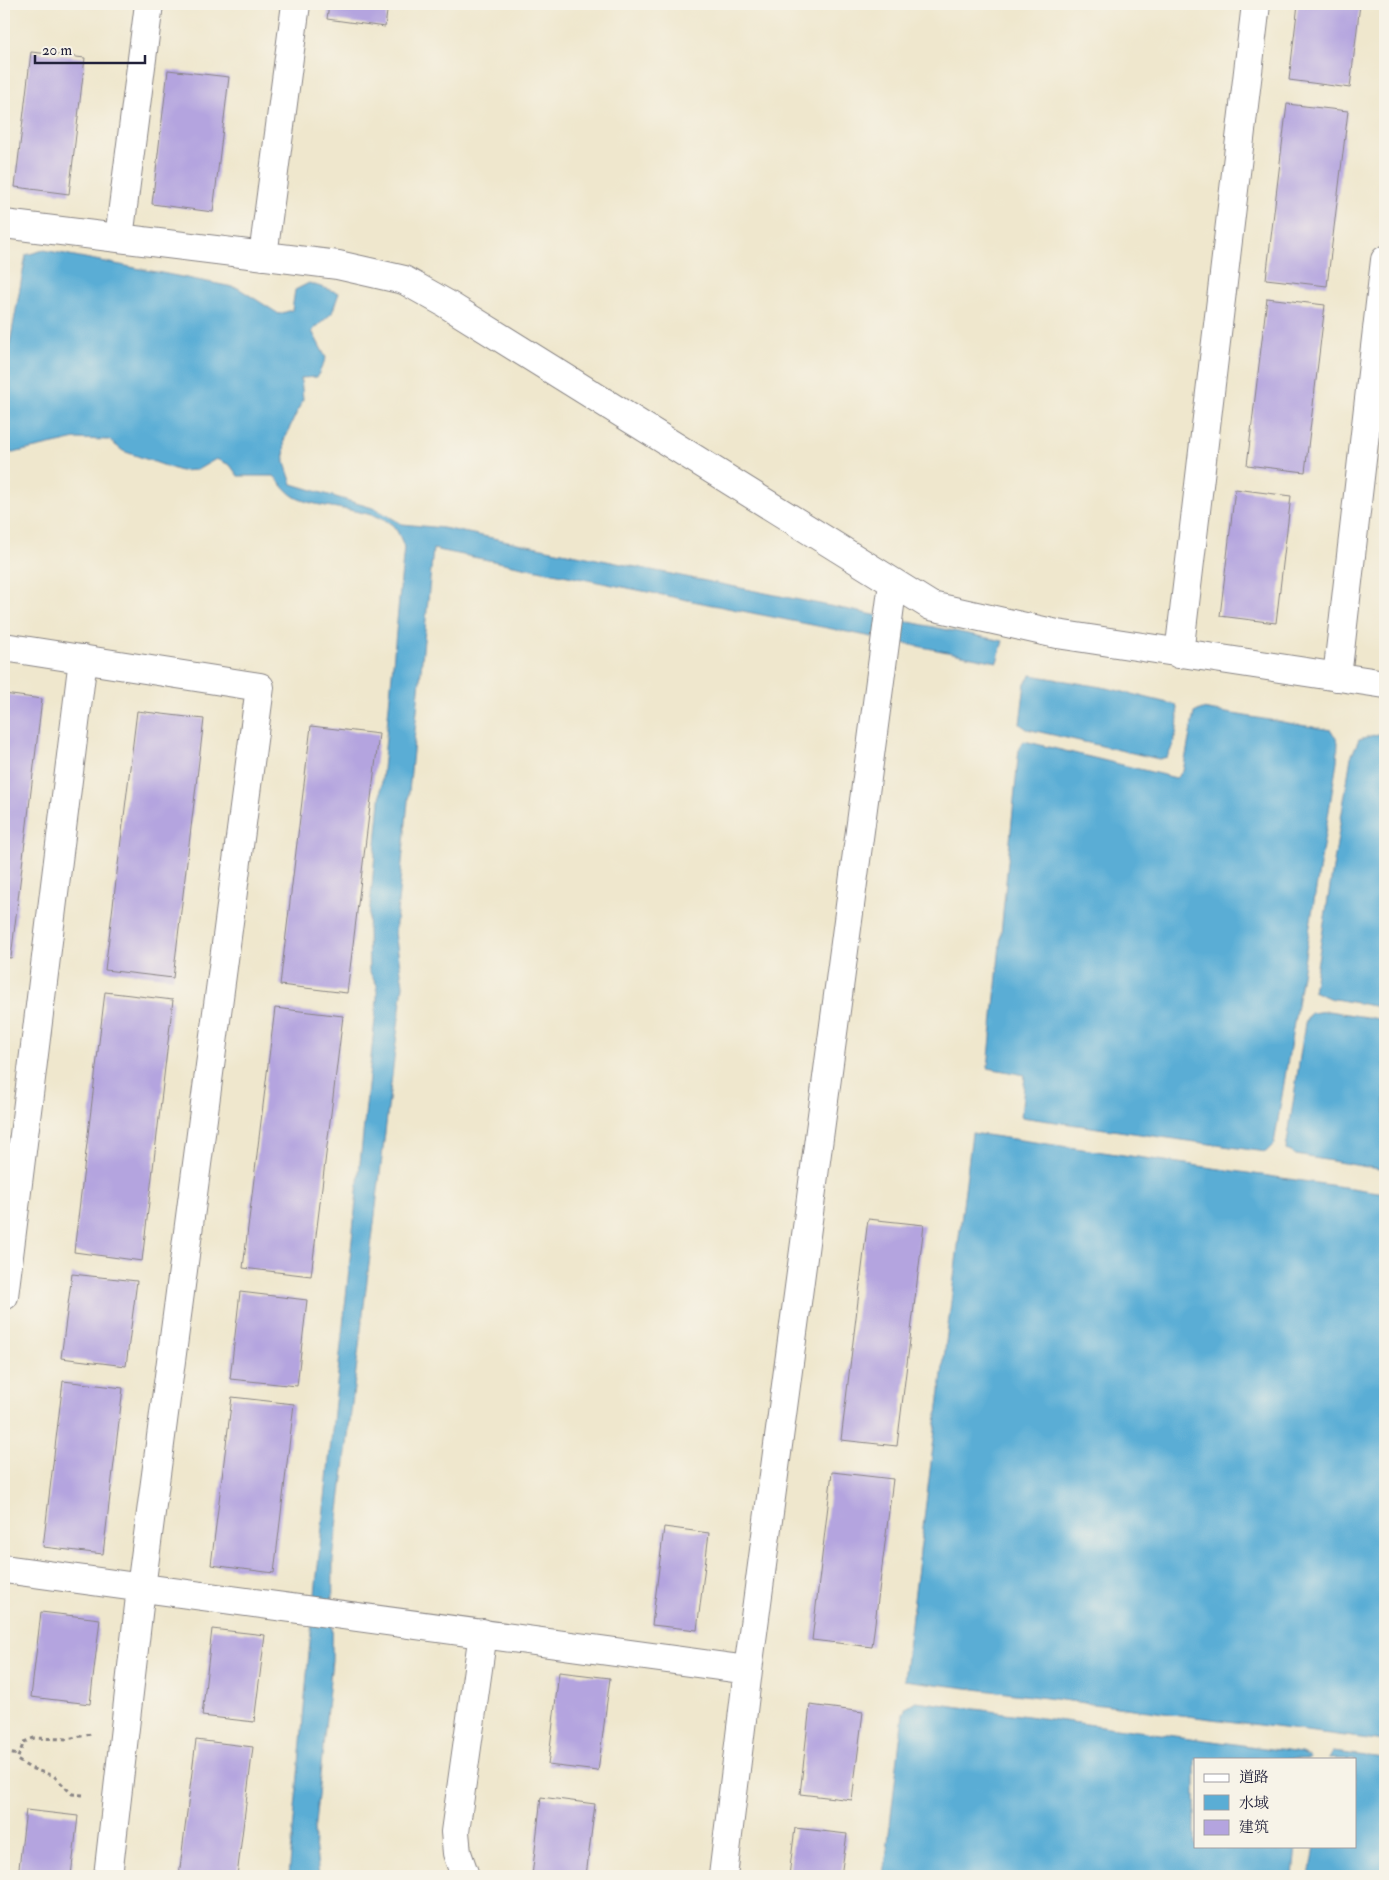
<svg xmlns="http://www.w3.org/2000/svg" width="1389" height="1880" font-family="'IM FELL Double Pica','Noto Serif SC',serif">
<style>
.water{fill:#5aadd5;stroke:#3e6888}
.building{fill:#b4a4df}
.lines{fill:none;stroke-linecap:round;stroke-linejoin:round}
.minor-casing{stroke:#888484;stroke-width:30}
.path{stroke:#888484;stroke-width:3;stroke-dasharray:4 4;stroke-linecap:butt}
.minor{stroke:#fff;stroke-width:28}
</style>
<rect width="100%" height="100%" fill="#f7f3e8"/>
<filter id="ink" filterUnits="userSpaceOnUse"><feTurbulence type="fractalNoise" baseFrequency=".02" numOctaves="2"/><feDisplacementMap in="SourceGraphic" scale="10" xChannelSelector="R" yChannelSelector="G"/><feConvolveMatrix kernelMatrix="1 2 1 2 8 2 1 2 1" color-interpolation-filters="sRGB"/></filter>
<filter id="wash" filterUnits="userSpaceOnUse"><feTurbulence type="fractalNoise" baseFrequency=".0096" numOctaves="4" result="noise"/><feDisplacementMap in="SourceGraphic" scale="20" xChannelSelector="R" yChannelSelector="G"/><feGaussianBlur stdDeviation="1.12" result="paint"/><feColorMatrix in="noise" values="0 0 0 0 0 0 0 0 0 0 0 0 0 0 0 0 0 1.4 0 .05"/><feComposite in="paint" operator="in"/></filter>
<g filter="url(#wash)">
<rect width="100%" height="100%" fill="#efe7cd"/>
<path class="water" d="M44,250L238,288L279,314L292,310L295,290L309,283L339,293L332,313L312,331L326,358L317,377L301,378L303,399L284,440L285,463L292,484L376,509L402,524L443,528L1003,641L997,662L433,549L395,933L403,985L333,1560L332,1660L314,1834L319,1876H289L309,1652L377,1000V985L369,971L368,928L404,547C401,539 398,530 391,524C372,509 323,509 299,499C287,494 283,485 274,476H238L230,465L216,459L197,470L180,471L123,451L109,440L76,439L13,453L4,451V376L26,255Z
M1031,675L1107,688L1176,705C1181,720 1175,745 1167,757L1159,759L1027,729L1020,724L1025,683Z
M1202,709L1331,730L1338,742L1337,762L1274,1144L1266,1152L1021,1117L1025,1075L988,1068L1019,748L1024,741L1176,778L1183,771L1194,713Z
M1378,734L1385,735V1008L1329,998L1313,991L1351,757L1359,739Z
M1328,1011L1385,1020V1170L1296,1155L1286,1150L1305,1023L1310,1013Z
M972,1133L1385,1193V1741L904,1680Z
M916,1701L1301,1753L1311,1757L1310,1759H1195V1846H1296L1293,1876H884L903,1714L906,1707Z
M1332,1752L1385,1758V1876H1310L1315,1846H1355V1759H1328Z"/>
<g id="blocks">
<path class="building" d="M329,4H388L385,27L327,19Z
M1298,4H1360L1350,88L1289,80Z
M31,52L85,58L69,194L15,187Z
M168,70L229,77L213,212L152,204Z
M1287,104L1348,111L1327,286L1266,279Z
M1267,298L1325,305L1305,472L1247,465Z
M1235,489L1291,496L1276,623L1220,616Z
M4,694L42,699L11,958L4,957Z
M137,711L204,719L173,978L105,970Z
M311,726L379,734L347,993L280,985Z
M105,992L173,1000L142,1261L74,1252Z
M275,1008L343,1016L311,1276L243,1268Z
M868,1219L924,1225L897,1446L841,1440Z
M72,1274L137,1281L126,1366L61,1358Z
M240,1292L307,1300L297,1386L230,1379Z
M63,1381L123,1388L103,1554L43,1547Z
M232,1397L294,1404L274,1573L211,1565Z
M832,1472L893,1479L872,1647L812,1640Z
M664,1527L709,1533L697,1630L652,1625Z
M41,1612L100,1619L90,1704L31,1697Z
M212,1629L265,1635L254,1722L202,1716Z
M559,1672L610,1678L598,1771L548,1765Z
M810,1705L863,1712L852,1800L800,1794Z
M196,1740L253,1747L237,1876H179Z
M541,1797L595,1804L586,1876H532Z
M26,1810L78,1816L71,1876H18Z
M795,1828L847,1834L841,1876H789Z"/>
</g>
</g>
<g filter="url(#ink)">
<use href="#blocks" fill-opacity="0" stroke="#888484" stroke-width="1"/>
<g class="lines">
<defs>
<path id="minor" d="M4,224L338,265L404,280L445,303L931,606L1057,634L1385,684
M119,238L149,4
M263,256L296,4
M4,647L260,687L141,1588L108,1876
M1179,654L1256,4
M1337,677L1385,260
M4,1296L83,659
M4,1569L748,1670
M465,1876L457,1853L455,1832L483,1633
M723,1876L748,1670L893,583"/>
</defs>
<use href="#minor" class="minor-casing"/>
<path class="path" d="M4,1752L18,1755
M83,1795L72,1794L54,1776L30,1768L17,1760L24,1742L34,1738L67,1739L91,1734"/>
<use href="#minor" class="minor"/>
</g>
</g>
<rect width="1389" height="1880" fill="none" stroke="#f7f3e8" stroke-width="20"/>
<rect x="1194" y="1758" width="162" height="90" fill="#f7f3e8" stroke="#a29fa3"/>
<rect x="1204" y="1774" width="25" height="8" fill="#ffffff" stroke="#a29fa3"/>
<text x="1239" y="1782" font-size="15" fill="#22223b">道路</text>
<rect x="1204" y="1795" width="25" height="15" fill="#5aadd5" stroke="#a29fa3"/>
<text x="1239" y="1808" font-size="15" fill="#22223b">水域</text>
<rect x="1204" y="1820" width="25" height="15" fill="#b4a4df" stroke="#a29fa3"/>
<text x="1239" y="1832" font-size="15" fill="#22223b">建筑</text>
<path d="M35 55v8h110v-8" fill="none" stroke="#22223b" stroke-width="2.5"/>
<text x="42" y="55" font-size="15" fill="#22223b" stroke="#f7f3e8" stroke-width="4" paint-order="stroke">20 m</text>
</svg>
